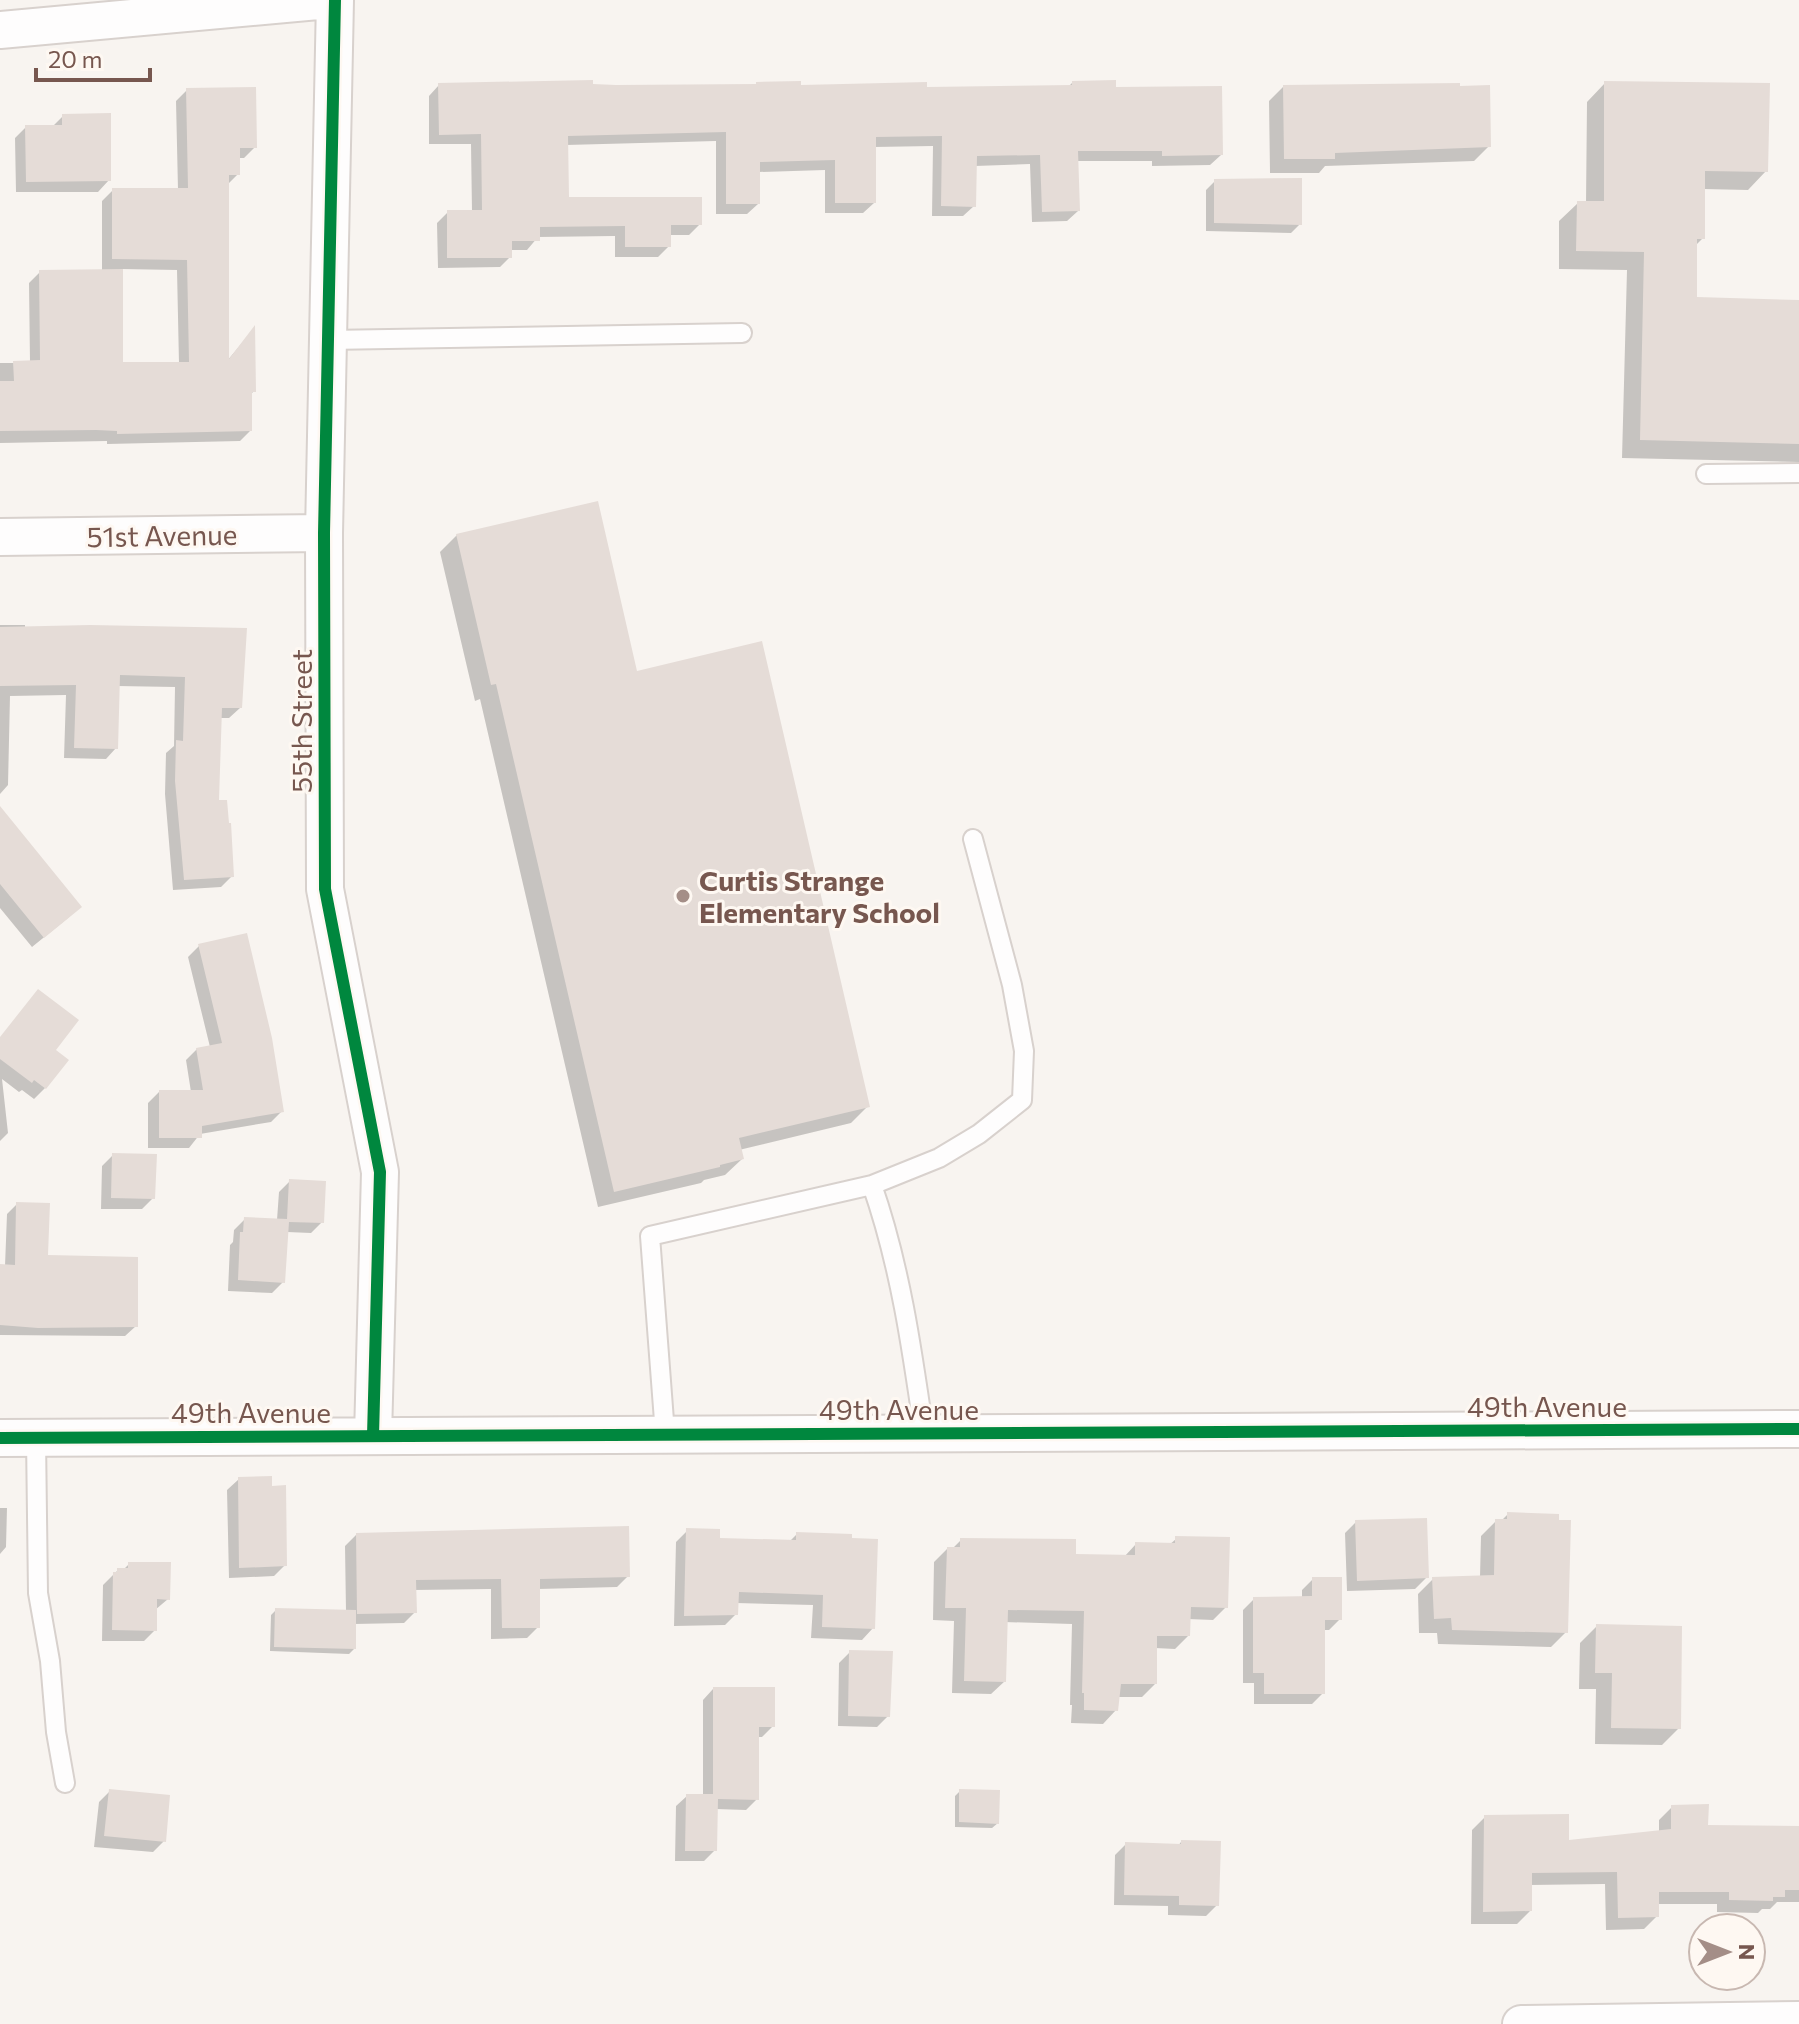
<svg xmlns="http://www.w3.org/2000/svg" width="1799" height="2024" font-family="Commissioner,sans-serif">
<style>
.shadow{fill:#0003;fill-rule:evenodd}
.building{fill:#e5dcd7}
.lines{fill:none;stroke-linecap:round;stroke-linejoin:round}
.service-casing{stroke:#d8d1cd;stroke-width:22}
.minor-casing{stroke:#d8d1cd;stroke-width:40}
.service{stroke:#fefdfd;stroke-width:18}
.minor{stroke:#fefdfd;stroke-width:36}
.cycleway-casing{stroke:#fef8f2;stroke-width:17}
.cycleway{stroke:#00873e;stroke-width:12}
.poi-dot{fill:#a48e87;stroke:#fef8f2;stroke-width:3}
.labels{text-anchor:middle;dominant-baseline:central;stroke-width:6;stroke-linejoin:round;paint-order:stroke}
.street-label{font-size:28px;fill:#77574f;stroke:#fef8f2}
.poi-label{font-size:28px;font-weight:bold;fill:#77574f;stroke:#fef8f2;text-anchor:start}
</style>
<rect width="100%" height="100%" fill="#f8f4f0"/>
<path class="shadow" d="M1072,83L1114,89L1221,155L1210,165L1152,166V161H1077L1078,211L1067,221L1032,222L1030,164L975,166L974,206L963,216H932L933,146L874,147V203L863,213H825V170L758,172V204L747,214H716V141L566,145L567,199L700,224L689,235H669V246L658,257H615V236L538,237L527,250H510V257L500,267L438,268L437,223L448,212H472L471,144H429V96L439,85L925,89L1068,87Z
M1605,83L1766,171L1748,190L1703,189V238L1695,246V299L1799,302V462L1622,458L1627,270L1559,269V221L1578,203H1586L1587,102Z
M1283,87L1489,146L1474,161L1325,166L1319,173H1270L1269,101Z
M187,90L255,147L244,158H238V174L227,185V361L253,330L254,391L250,395V431L240,441L107,444V441L0,443V363H30L29,283L40,272L102,271V201L113,190H178L176,101ZM121,269L177,270L179,364H121Z
M63,116L109,180L98,192H16L15,138L26,127H52Z
M1215,181L1300,224L1291,233L1206,231V190Z
M457,535L636,673L868,1106L851,1123L739,1150L742,1159L725,1175L704,1180L701,1183L598,1207L480,699L475,701L440,552Z
M0,625H25V628L245,630L240,708L229,718H220L217,803L232,876L221,887L173,890L165,794L166,753L174,746L175,687L117,686L116,748L106,759L64,758L66,695L10,696L8,785L0,794Z
M0,809L69,917L32,947L0,908Z
M199,946L282,1111L271,1122L200,1134L189,1148H148V1103L159,1092H191L186,1060L197,1049L210,1047L188,957Z
M0,1039L53,1051L45,1088L34,1099L22,1090L19,1092L2,1079L8,1133L0,1141Z
M113,1155L153,1198L142,1209H101L102,1166Z
M290,1181L322,1222L311,1233L287,1232L283,1282L272,1293L228,1291L230,1245L233,1242L234,1230L245,1219L277,1220L279,1192Z
M17,1204L46,1257L136,1326L125,1336L0,1335V1266H5L7,1214Z
M239,1479L285,1565L274,1576L229,1578L227,1490Z
M0,1508H7L6,1547L0,1554Z
M1508,1514L1566,1632L1551,1647L1438,1644L1437,1633H1419L1418,1594L1433,1579L1480,1577L1481,1536L1496,1521H1501Z
M1356,1522L1426,1578L1415,1589L1347,1591L1345,1533Z
M687,1531L718,1540L789,1542L797,1534L873,1628L862,1640L811,1638L813,1605L736,1603V1614L725,1625L674,1626L676,1542Z
M356,1535L628,1576L617,1587L538,1589V1627L527,1638L491,1639V1589L414,1590L415,1612L404,1623L354,1624V1649L349,1654L270,1651L271,1615L276,1610L346,1612L345,1546Z
M1176,1539L1226,1607L1213,1620L1188,1619V1636L1175,1649L1155,1648V1684L1142,1697H1118L1116,1710L1103,1724L1071,1723L1072,1705H1070L1072,1624L1005,1622V1681L991,1694L952,1693L954,1621L933,1620L934,1562L947,1549H952L961,1540L1074,1556L1124,1557L1136,1544L1169,1545Z
M129,1564L168,1599L155,1610V1630L144,1641H102L103,1585L118,1570H123Z
M1313,1579L1340,1619L1329,1630H1323V1693L1312,1704H1254V1683H1243V1610L1254,1599L1302,1598V1590Z
M1597,1626L1679,1728L1662,1745L1595,1744L1596,1689H1579L1580,1643Z
M850,1652L888,1716L877,1727L838,1726L839,1663Z
M713,1689L773,1726L762,1737H757V1799L746,1810L716,1809L715,1850L704,1861H675L676,1806L687,1796H703V1700Z
M110,1791L164,1841L153,1852L94,1847L99,1802Z
M960,1791L998,1823L992,1828L955,1827V1796Z
M1672,1807L1706,1827H1799V1902H1777L1770,1909H1762L1758,1913L1717,1912V1904H1657V1916L1644,1929L1606,1930L1605,1884L1530,1885V1911L1517,1924H1471L1472,1830L1485,1817L1567,1842L1659,1832V1820Z
M1181,1842L1217,1905L1206,1916L1168,1915V1906L1114,1905L1115,1855L1126,1844L1178,1846Z"/>
<path class="building" d="M593,80V84L616,85L756,84V82L801,81V85L927,82V87L1072,85V81L1116,80V87L1222,86L1223,155L1162,156V151H1078L1080,211L1042,212L1040,155L977,156L976,207L941,206L942,136L876,137V203H835V160L760,162V204H726V132L568,136L569,197H702V225H671V247H625V226L540,227V241H512V258H447V210H482L481,134L439,135L438,83Z
M1604,81L1770,83L1768,172L1705,171V239H1697V297L1799,300V444L1640,440L1644,252L1576,251L1577,201H1604Z
M1460,83V86L1490,85L1491,147L1335,153V159H1284L1283,85Z
M256,87L257,148H240V175H229V359L255,325L256,392H252V431L117,434V431L96,430L0,431V381H14L13,361L40,360L39,270L123,269V362H189L187,260L112,259V188H188L186,88Z
M111,113V181L26,182L25,125H62V114Z
M1302,178V225L1214,223V179Z
M598,501L637,671L762,641L870,1107L739,1138L744,1159L720,1165V1167L614,1192L496,684L491,685L456,534Z
M90,625L247,628L242,708H222L219,800H227L229,823H231L234,877L184,880L175,781L176,740L183,741L185,677L120,675L118,749L74,748L76,685L0,686V627Z
M0,806L82,907L44,938L0,884Z
M247,933L272,1038L284,1112L202,1126V1138H159V1090H203L196,1048L222,1043L198,944Z
M38,989L79,1020L56,1050L69,1060L46,1089L34,1080L32,1083L0,1059V1037Z
M112,1153L157,1154L155,1199L111,1198Z
M289,1179L326,1181L324,1223L289,1222L285,1283L238,1280L240,1232H243L244,1217L287,1219Z
M16,1202L50,1203L48,1255L138,1257V1327L38,1328L0,1325V1264L15,1265Z
M272,1476V1486L286,1485L287,1566L239,1568L238,1477Z
M1507,1512L1559,1514V1520H1571L1568,1633L1452,1630L1451,1618L1434,1619L1432,1577L1494,1575L1495,1519H1507Z
M1427,1518L1429,1578L1357,1581L1355,1520Z
M629,1526L630,1577L540,1579V1628H502L501,1579L416,1580L417,1613L357,1614L356,1533Z
M686,1528L720,1529V1538L796,1540V1532L852,1534V1538L878,1539L875,1629L822,1627L823,1595L739,1592L738,1615L684,1616Z
M1175,1536L1230,1537L1228,1608L1191,1607L1190,1636H1157V1684H1121L1118,1711L1084,1710V1693H1082L1084,1611L1008,1610L1006,1682L964,1681L966,1608H945L947,1547H960V1538L1076,1539V1554L1135,1555V1542L1175,1543Z
M128,1562H171L170,1600L157,1599V1631L112,1630L113,1572H117V1568H128Z
M1312,1577H1342V1620H1325V1694H1264V1673H1253V1597L1312,1596Z
M275,1608L356,1610V1649L274,1647Z
M1596,1624L1682,1626L1681,1729L1611,1728L1612,1673H1595Z
M849,1650L893,1651L890,1717L848,1716Z
M713,1687H775V1727H759V1800L718,1799L717,1851H685L686,1794H713Z
M109,1789L170,1795L166,1842L104,1836Z
M959,1789L1000,1790L999,1824L959,1822Z
M1709,1804L1708,1825L1799,1826V1890H1785V1897H1773V1901L1729,1900V1892H1659V1917L1618,1918L1617,1872L1532,1873V1911L1483,1912L1484,1815L1569,1814V1840L1671,1829V1805Z
M1181,1840L1221,1841L1219,1906L1179,1905V1896L1124,1895L1125,1842L1181,1844Z"/>
<g class="lines">
<defs>
<path id="service" d="M328,340L742,333
M1706,474L1799,473
M872,1185C900,1265 912,1349 924,1433
M665,1434L650,1236L872,1185L939,1158L979,1134L1022,1100L1024,1051L1012,985L973,839
M36,1438L38,1593L50,1661L56,1732L65,1783"/>
<path id="minor" d="M335,0L324,533L325,889L380,1172L373,1436
M0,30L329,0
M0,537L324,533
M0,1438L1799,1429
M1521,2024L1799,2020"/>
</defs>
<use href="#service" class="service-casing"/>
<use href="#minor" class="minor-casing"/>
<use href="#service" class="service"/>
<use href="#minor" class="minor"/>
<defs>
<path id="cycleway" d="M335,0L324,533L325,889L380,1172L373,1436
M0,1438L1799,1429"/>
</defs>
<use href="#cycleway" class="cycleway-casing"/>
<use href="#cycleway" class="cycleway"/>
</g>
<circle class="poi-dot" cx="683" cy="896" r="8"/>
<g class="labels">
<g class="street-label">
<text transform="translate(162 535) rotate(-1)">51st Avenue</text>
<text transform="translate(301 721) rotate(-90)">55th Street</text>
<text x="1547" y="1406">49th Avenue</text>
<text x="899" y="1409">49th Avenue</text>
<text x="251" y="1412">49th Avenue</text>
</g>
<g class="poi-label">
<text x="699" y="880">Curtis Strange<tspan x="699" dy="32">Elementary School</tspan></text>
</g>
</g>
<g transform="translate(1727 1952) rotate(90)"><circle r="38" fill="#fef8f2" stroke="#c8b8b1" stroke-width="2"/>
<path d="M0-6L14 30L0 20L-14 30Z" fill="#a48e87"/>
<text y="-12" font-size="22" font-weight="bold" text-anchor="middle" fill="#77574f">N</text>
</g>
<path d="M36 68v12h114v-12" fill="none" stroke="#77574f" stroke-width="4"/>
<text x="48" y="68" font-size="24" fill="#77574f" stroke="#fef8f2" stroke-width="6" paint-order="stroke">20 m</text>
</svg>
